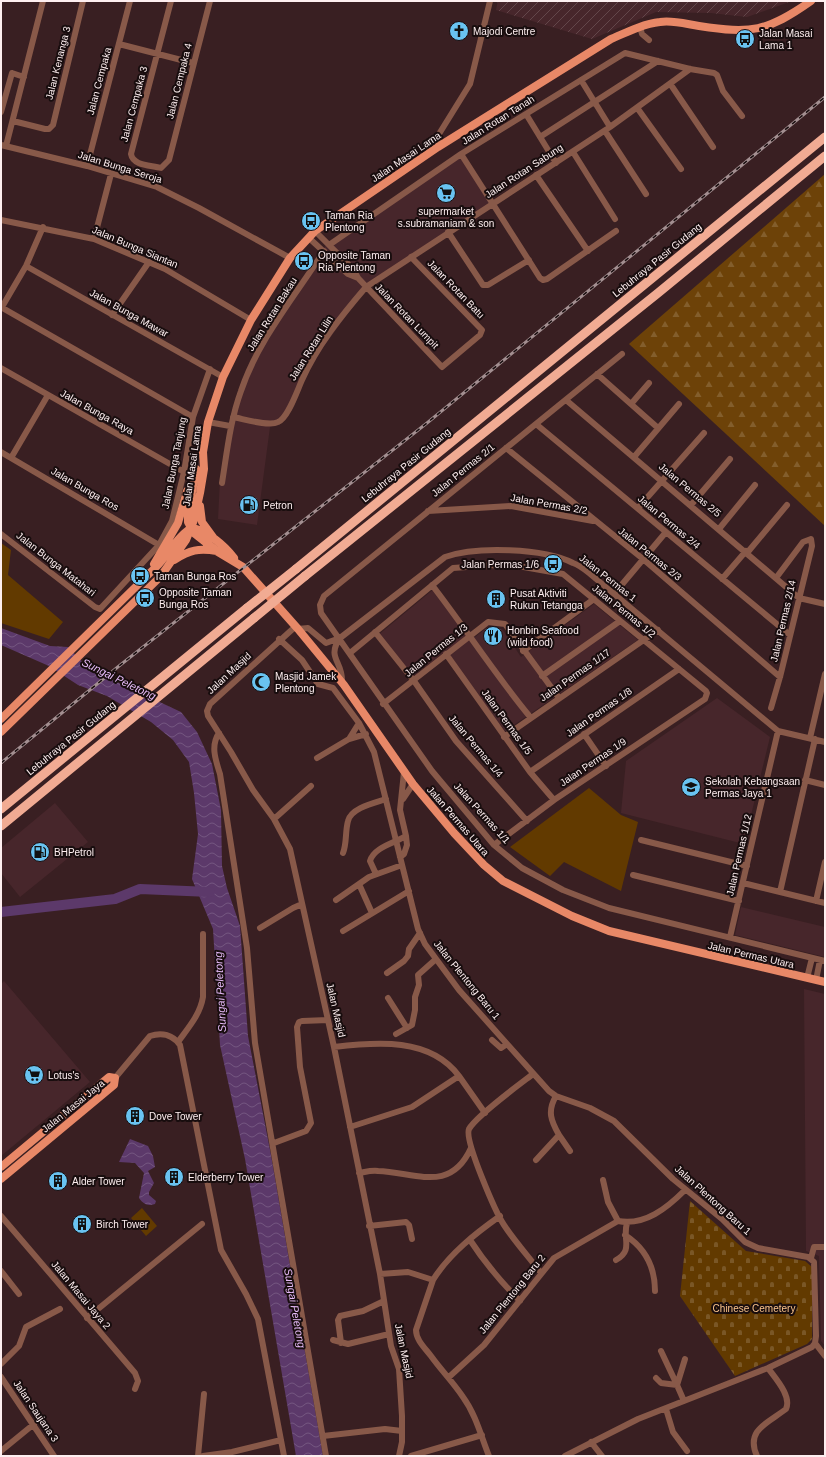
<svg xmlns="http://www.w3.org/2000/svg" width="826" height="1457" font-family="Arial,sans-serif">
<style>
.built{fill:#47262b}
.industrial{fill:url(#industrial-furrows)}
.forest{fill:url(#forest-firs)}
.cemetery{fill:url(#cemetery-stones)}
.green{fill:#623a00}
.water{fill:url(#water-waves)}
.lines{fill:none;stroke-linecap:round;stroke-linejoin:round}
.river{stroke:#5c396a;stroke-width:10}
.minor{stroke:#885949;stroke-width:6}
.major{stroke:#e88867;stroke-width:8}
.highway{stroke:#f1ab93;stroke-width:9}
.rail-casing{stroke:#a38f91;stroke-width:3}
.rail{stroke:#180d0e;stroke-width:1.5;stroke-dasharray:4.5;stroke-linecap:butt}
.highway-bridge{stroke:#f1ab93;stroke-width:9}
.labels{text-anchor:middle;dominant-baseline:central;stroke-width:4;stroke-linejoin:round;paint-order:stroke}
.poi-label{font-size:10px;fill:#feeff0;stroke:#180d0e;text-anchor:start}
.street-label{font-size:10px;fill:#feeff0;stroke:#180d0e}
.park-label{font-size:10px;fill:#f9c38b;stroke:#180d0e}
.water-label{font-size:11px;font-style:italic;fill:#e6bbf8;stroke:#180d0e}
</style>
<defs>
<pattern id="industrial-furrows" width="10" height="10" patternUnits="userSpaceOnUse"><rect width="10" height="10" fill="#47262b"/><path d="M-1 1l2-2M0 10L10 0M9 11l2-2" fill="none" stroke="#63464a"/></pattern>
<pattern id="forest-firs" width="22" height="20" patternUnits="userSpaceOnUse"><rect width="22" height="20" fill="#6d4208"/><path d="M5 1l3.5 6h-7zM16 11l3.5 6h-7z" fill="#835e2c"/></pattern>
<pattern id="cemetery-stones" width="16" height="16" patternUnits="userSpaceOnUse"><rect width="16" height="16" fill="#623a00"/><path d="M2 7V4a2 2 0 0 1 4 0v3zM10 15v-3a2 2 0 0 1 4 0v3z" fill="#7a5726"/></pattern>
<pattern id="water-waves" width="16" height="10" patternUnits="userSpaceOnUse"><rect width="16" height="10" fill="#5c396a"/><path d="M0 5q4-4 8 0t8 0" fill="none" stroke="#745680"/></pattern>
</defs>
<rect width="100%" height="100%" fill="#391f22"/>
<path class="built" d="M461,151L495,203L365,290L322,349L305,379L287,418L279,425L270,427L257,525L218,519L220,480L229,423L239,388L261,342L320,252L329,242Z
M435,588L475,637L488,627L502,629L521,657L594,604L638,640L505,731L482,704L447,650L411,678L377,636Z
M717,698L770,737L744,844L621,813L626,761Z
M55,803L88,842L20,897L1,873V848Z
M741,907L825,927V957L735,935Z
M4,981L90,1082L1,1156V984Z
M804,989L825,994V1346L821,1341L819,1256L806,1251Z"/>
<path class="industrial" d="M498,1H792L747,17L711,13L656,12L592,39L496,10Z"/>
<path class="forest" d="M825,174V526L629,344Z"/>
<path class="cemetery" d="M690,1201L746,1251L805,1261L812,1267V1339L807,1344L735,1376L680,1296Z"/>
<path class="green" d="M1,543L11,550L8,575L63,622L49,639L1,623Z
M589,788L621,815L638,822L621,891L564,862L550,876L510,847Z
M142,1208L157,1226L146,1236L131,1218Z"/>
<path class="water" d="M1,628L50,646L68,647L89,669L181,712L197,732L212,764L221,810L222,866L227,888L240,926L248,1036L271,1155L323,1456H296L245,1159L220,1045L213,929L192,879L198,834L194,793L189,762L173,740L151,722L107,696L78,685L49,666L1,645Z
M130,1139L148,1146L153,1156L155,1167L148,1171L154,1183L149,1192V1195L156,1201L155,1204C148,1206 144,1205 139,1198L144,1173L135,1163L119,1162Z"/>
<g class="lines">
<path class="river" d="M1,912L115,899L140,889L210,892"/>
<path class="minor" d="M171,1L131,154C133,166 151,165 161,168L169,160L210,1
M640,27L642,34L649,40
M119,44L193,63
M581,80L610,127
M671,85L713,147
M638,109L681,169
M1,112L12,73L24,77
M526,114L556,163
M13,121L45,129H49L53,125L83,1
M605,131L646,194
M540,137L658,61
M1,145L87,166L157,187L199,208L290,258
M6,146L43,1
M438,147L439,134L470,84L490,1
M573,152L615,219
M461,154L540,278L543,280L547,279L616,231
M87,166L130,1
M536,175L588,251
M1,220L94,239L165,269L251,320
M315,231L353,269L358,278L442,367L480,335L482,330L411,257
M448,232L483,285H488L529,260
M309,238L348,274L358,278
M94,239L111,174
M329,245L461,154L625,53L690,69L714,73L717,75L723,91L742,116
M26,266L223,377
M1,307L193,417
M2,307L26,266L43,227
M112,315L149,262
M622,354L324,596L320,605L321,613L432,771L494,845L522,868L563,890L609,908L825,961
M1,368L184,472
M597,374L658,428
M566,400L799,598L825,604
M631,404L649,383
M233,417C244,419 269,427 278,422C288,418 297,391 302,380C317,346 342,315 366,287L610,127L690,69
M208,422L230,426
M536,424L790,635
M506,448L643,559L780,677
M1,452L159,545
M634,457L679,404
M11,458L48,395
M222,483C227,452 230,421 241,391C258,340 295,296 324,251
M691,505L730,459
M638,508L704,433
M428,511L511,506L593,521
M719,529L755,485
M1,534L95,607L100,609L159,545L172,521L184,472L193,417L210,369
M747,553L787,505
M722,579L746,551
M432,585C466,629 496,676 531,718
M614,594L666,532
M296,626L210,704L207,711L208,716L231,752L253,790L274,819L290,849L334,1047L380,1274L391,1346L399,1369L402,1416V1442L399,1456
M298,629L308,628L326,643L340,638
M375,632L414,681L456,741L527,821
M279,639L302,660L318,684L333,688L359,723L374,752L418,929L425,944L459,990L549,1091L556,1096L590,1108L614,1121L673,1179L722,1219L745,1242L758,1248L808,1257L814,1262L816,1336L815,1343L812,1347L768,1368L638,1419L565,1456
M523,651L594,599
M350,653L453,568L494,565L518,566L563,574L706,691L707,693L705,699L554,800L494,845
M446,654L530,772L554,800
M542,676L620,621
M342,682C343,661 326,658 340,638L445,557C476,546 544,548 573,563C579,565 584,569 589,573L778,731L825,742
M383,704L488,622L505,624L559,698
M771,708L780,677L812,546L811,539L803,542L776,578
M219,733C210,746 216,761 220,774L247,948L255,1043L326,1456
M584,734L606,766
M504,737L658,630
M810,738L825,674
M349,739L359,723
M317,758L349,739L366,734
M530,772L679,669
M805,780L825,785
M403,799L413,784
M274,819L311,786
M641,840L747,866
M343,853C347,843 345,832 348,821C351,808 374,803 386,799
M400,857L404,854L407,845L406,836L400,810L404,772
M376,874L370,861C374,847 395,843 406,836
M633,875L739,901
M743,883L825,903
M359,884L372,913
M780,892L815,739
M336,900L369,877L402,865
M816,901L825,862
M260,928L293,908L302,904
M343,931L409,891
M730,937L778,731
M387,973L404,961L408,956L409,949L420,933
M807,978L812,958
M816,980L820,960
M388,998L407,1028
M396,1034L412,1025L415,1010V997L419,985L418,975L436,959
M492,1040L501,1048L507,1044
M178,1042C188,1028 200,1015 203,997V934
M334,1047C376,1042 430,1037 459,1076
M533,1074C520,1084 476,1116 469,1129C464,1140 496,1213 504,1225C515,1242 529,1257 541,1273
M115,1078L150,1036C162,1032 173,1035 180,1045L221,1250L246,1294L258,1319L284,1456
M350,1127L412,1107L459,1076L485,1113
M559,1135L570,1151
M274,1143L306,1131L311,1123L300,1067L297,1027L299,1022L302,1021L328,1020
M536,1160L559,1135C551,1121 547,1111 556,1096
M359,1173C365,1172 372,1170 378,1171C415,1172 450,1194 471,1148
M603,1180L608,1202L618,1221
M1,1216L135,1373L138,1381L135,1389
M618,1221C645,1226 667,1208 685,1190
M369,1226L406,1222L409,1225L412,1239
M625,1235C645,1248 655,1267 655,1291
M470,1240C485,1263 501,1282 520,1301
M811,1258L814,1247H825
M616,1260C634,1250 622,1239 627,1223
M1,1271L19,1294
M380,1274L408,1272L433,1280
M87,1318L202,1224
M333,1340L348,1344L389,1334
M341,1343L338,1320L340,1316L363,1311L384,1301
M815,1343L825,1356
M661,1351L677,1385
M1,1364L19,1346L26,1327L60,1309
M1,1377L54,1456
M449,1377L484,1345L554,1258L618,1221
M656,1378L661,1383L677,1385
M684,1401L677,1385L685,1359
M666,1409L673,1432L687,1451
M323,1436L385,1429L402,1431
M591,1442L602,1456
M1,1451L34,1424
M198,1456L204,1394
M203,1456L232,1452L281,1440
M411,1456L482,1435
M489,1456C481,1436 476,1415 463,1397C453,1382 441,1370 431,1356C425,1348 416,1340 416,1330L433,1280C449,1254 476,1233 500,1216
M757,1456C745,1430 768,1423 786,1409C792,1396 775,1378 768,1368"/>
<path class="major" d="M196,469L188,514V522L194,533L218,552L243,567L298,629L344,685L413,784L454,833L484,865L503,881L572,916L609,931L825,982
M200,506L202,522L213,537
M191,528C207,530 225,546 234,558
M174,560C190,550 198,548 217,551
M154,564L178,523L187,491
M1,719L158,565C168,554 178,536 190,529
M1,732L161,576L186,540L194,520L200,493L204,469L203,452L208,422L223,377L251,320L290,258L315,231L438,147L611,39C627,32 643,24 660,22C673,20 686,24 699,26C751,34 767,32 811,1
M1,1167L109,1077L115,1078L114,1085L1,1179"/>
<path class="highway" d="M296,569L825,137
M305,576L658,293L825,156
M1,809L247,608
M1,826L254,618"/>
<defs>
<path id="rail" d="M1,763L119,666L427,423L825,97"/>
</defs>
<use href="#rail" class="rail-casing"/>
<use href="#rail" class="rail"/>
<path class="highway-bridge" d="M247,608L296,569
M254,618L305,576"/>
</g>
<defs>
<symbol id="church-disc" viewBox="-11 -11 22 22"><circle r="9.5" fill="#69c3f1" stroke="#180d0e"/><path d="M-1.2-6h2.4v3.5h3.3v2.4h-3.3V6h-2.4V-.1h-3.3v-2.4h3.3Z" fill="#111"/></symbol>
<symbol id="bus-disc" viewBox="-11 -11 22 22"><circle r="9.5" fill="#69c3f1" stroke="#180d0e"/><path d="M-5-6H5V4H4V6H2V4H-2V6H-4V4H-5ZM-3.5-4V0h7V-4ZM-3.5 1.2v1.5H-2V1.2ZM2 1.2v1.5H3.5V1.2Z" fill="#111"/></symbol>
<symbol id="supermarket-disc" viewBox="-11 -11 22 22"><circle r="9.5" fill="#69c3f1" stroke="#180d0e"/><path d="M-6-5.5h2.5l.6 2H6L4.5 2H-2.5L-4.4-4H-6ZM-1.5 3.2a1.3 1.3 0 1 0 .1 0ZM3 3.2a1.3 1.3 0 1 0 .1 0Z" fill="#111"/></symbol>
<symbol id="fuel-disc" viewBox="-11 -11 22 22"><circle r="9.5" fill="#69c3f1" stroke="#180d0e"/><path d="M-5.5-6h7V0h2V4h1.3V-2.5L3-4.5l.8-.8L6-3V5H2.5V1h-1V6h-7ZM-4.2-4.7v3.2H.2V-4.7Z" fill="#111"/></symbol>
<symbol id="building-disc" viewBox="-11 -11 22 22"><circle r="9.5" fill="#69c3f1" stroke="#180d0e"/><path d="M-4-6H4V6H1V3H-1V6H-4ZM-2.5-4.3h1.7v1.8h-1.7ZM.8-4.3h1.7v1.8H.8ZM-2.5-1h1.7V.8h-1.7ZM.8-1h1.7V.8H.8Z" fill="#111"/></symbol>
<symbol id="restaurant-disc" viewBox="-11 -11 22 22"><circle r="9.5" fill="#69c3f1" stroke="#180d0e"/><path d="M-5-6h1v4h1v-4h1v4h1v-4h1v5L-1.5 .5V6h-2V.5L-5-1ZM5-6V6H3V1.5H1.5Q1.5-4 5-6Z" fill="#111"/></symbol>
<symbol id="mosque-disc" viewBox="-11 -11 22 22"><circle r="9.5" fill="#69c3f1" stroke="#180d0e"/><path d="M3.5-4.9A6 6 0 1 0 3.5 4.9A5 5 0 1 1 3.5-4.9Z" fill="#111"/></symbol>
<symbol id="school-disc" viewBox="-11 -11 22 22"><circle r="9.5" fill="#69c3f1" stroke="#180d0e"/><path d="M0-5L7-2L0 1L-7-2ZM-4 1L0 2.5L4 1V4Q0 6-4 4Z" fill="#111"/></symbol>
</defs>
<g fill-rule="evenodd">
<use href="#church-disc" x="448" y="20" width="22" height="22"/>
<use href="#bus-disc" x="734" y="28" width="22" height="22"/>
<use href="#supermarket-disc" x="435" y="182" width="22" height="22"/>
<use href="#bus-disc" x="300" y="210" width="22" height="22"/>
<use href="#bus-disc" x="293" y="250" width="22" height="22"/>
<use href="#fuel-disc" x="238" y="494" width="22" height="22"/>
<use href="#bus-disc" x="542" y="553" width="22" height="22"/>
<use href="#bus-disc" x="129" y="565" width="22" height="22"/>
<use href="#bus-disc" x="134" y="587" width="22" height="22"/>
<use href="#building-disc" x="485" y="588" width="22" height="22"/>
<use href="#restaurant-disc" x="482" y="625" width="22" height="22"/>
<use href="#mosque-disc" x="250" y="671" width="22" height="22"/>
<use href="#school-disc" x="680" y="776" width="22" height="22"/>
<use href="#fuel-disc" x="29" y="841" width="22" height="22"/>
<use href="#supermarket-disc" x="23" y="1064" width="22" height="22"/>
<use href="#building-disc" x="124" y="1105" width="22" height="22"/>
<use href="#building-disc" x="163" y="1166" width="22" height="22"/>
<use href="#building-disc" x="47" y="1170" width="22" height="22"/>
<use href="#building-disc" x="71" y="1213" width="22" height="22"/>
</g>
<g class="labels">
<g class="poi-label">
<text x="473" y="31">Majodi Centre</text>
<text x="759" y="33">Jalan Masai<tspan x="759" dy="12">Lama 1</tspan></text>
<text x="446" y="211" text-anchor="middle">supermarket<tspan x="446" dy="12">s.subramaniam &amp; son</tspan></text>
<text x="325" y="215">Taman Ria<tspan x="325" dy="12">Plentong</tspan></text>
<text x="318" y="255">Opposite Taman<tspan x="318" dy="12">Ria Plentong</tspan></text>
<text x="263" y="505">Petron</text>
<text x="539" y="564" text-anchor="end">Jalan Permas 1/6</text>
<text x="154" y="576">Taman Bunga Ros</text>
<text x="159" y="592">Opposite Taman<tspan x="159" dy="12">Bunga Ros</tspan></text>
<text x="510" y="593">Pusat Aktiviti<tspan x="510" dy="12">Rukun Tetangga</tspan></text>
<text x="507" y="630">Honbin Seafood<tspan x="507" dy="12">(wild food)</tspan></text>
<text x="275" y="676">Masjid Jamek<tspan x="275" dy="12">Plentong</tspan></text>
<text x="705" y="781">Sekolah Kebangsaan<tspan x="705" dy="12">Permas Jaya 1</tspan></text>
<text x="54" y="852">BHPetrol</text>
<text x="48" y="1075">Lotus's</text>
<text x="149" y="1116">Dove Tower</text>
<text x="188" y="1177">Elderberry Tower</text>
<text x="72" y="1181">Alder Tower</text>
<text x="96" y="1224">Birch Tower</text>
</g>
<g class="street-label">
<text transform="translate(58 63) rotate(-76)">Jalan Kenanga 3</text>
<text transform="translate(99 81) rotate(-75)">Jalan Cempaka</text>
<text transform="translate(179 81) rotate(-76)">Jalan Cempaka 4</text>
<text transform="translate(134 104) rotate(-75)">Jalan Cempaka 3</text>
<text transform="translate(498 120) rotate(-32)">Jalan Rotan Tanah</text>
<text transform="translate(406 157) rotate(-34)">Jalan Masai Lama</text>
<text transform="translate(120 167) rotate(17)">Jalan Bunga Seroja</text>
<text transform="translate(524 171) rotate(-33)">Jalan Rotan Sabung</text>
<text transform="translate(135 247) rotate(23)">Jalan Bunga Siantan</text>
<text transform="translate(657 260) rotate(-39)">Lebuhraya Pasir Gudang</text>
<text transform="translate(456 289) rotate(46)">Jalan Rotan Batu</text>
<text transform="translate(129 313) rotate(29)">Jalan Bunga Mawar</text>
<text transform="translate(272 314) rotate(-58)">Jalan Rotan Bakau</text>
<text transform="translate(407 316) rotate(46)">Jalan Rotan Lumpit</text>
<text transform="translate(311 348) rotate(-58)">Jalan Rotan Lilin</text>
<text transform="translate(97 412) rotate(29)">Jalan Bunga Raya</text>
<text transform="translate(174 463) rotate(-79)">Jalan Bunga Tanjung</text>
<text transform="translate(406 465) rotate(-39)">Lebuhraya Pasir Gudang</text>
<text transform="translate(192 466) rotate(-82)">Jalan Masai Lama</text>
<text transform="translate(463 470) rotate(-39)">Jalan Permas 2/1</text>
<text transform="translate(85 489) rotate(30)">Jalan Bunga Ros</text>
<text transform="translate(690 490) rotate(40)">Jalan Permas 2/5</text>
<text transform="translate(549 504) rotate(10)">Jalan Permas 2/2</text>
<text transform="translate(669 522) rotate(40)">Jalan Permas 2/4</text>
<text transform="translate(650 554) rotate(39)">Jalan Permas 2/3</text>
<text transform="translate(56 564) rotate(38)">Jalan Bunga Matahari</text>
<text transform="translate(608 578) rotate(38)">Jalan Permas 1</text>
<text transform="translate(624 611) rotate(39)">Jalan Permas 1/2</text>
<text transform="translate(783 621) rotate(-77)">Jalan Permas 2/14</text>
<text transform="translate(436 650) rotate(-39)">Jalan Permas 1/3</text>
<text transform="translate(229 673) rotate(-43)">Jalan Masjid</text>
<text transform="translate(575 675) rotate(-35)">Jalan Permas 1/17</text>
<text transform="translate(599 712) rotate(-35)">Jalan Permas 1/8</text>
<text transform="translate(507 722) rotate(54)">Jalan Permas 1/5</text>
<text transform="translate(71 738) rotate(-39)">Lebuhraya Pasir Gudang</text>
<text transform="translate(476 746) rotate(50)">Jalan Permas 1/4</text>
<text transform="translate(593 762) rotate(-34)">Jalan Permas 1/9</text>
<text transform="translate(482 813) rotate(48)">Jalan Permas 1/1</text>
<text transform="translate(458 821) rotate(49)">Jalan Permas Utara</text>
<text transform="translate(739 855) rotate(-77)">Jalan Permas 1/12</text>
<text transform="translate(751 955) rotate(13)">Jalan Permas Utara</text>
<text transform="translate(467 980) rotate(51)">Jalan Plentong Baru 1</text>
<text transform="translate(336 1010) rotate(77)">Jalan Masjid</text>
<text transform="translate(73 1106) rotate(-39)">Jalan Masai Jaya</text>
<text transform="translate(713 1200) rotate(42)">Jalan Plentong Baru 1</text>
<text transform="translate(512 1294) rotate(-51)">Jalan Plentong Baru 2</text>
<text transform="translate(81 1295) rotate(50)">Jalan Masai Jaya 2</text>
<text transform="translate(404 1351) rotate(78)">Jalan Masjid</text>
<text transform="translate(36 1411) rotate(56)">Jalan Saujana 3</text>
</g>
<g class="park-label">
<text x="754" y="1308">Chinese Cemetery</text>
</g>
<g class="water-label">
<text transform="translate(119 679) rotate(26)">Sungai Peletong</text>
<text transform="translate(220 992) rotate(-93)">Sungai Peletong</text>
<text transform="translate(295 1308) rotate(80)">Sungai Peletong</text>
</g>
</g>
<rect width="826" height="1457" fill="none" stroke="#feeff0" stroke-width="4"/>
</svg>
